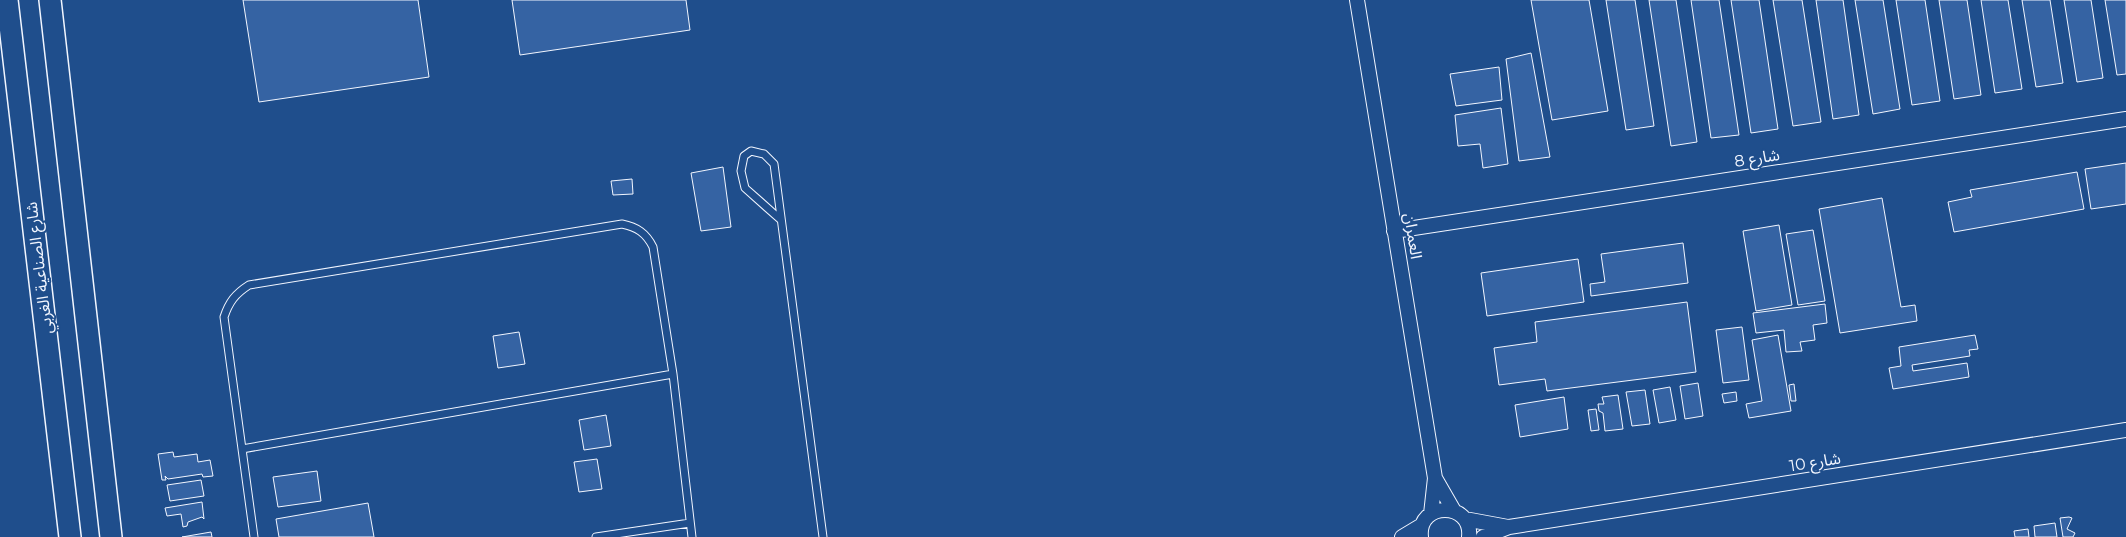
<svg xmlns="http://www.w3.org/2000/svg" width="2126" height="537" font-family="Montserrat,'Noto Sans Arabic',sans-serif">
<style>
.building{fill:#3563a3;stroke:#f2f6ff}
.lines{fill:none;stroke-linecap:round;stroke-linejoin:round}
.service-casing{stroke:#f2f6ff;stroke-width:9}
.minor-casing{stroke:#f2f6ff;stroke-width:16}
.primary-casing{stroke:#f2f6ff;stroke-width:24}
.service{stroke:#1f4e8c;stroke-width:7}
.minor{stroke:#1f4e8c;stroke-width:14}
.primary{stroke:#1f4e8c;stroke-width:21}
.labels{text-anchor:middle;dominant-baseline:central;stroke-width:4;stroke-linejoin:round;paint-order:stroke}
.street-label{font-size:16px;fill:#f2f6ff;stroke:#1f4e8c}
</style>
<rect width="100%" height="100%" fill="#1f4e8c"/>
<path class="building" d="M243,0H418L429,77L259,102Z
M512,0H686L690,30L520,55Z
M1531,0H1589L1608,111L1552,120Z
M1606,0H1635L1654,126L1626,130Z
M1649,0H1676L1697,142L1671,146Z
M1691,0H1719L1739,135L1711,138Z
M1731,0H1759L1778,129L1751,133Z
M1773,0H1802L1821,122L1793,126Z
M1816,0H1843L1859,115L1833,119Z
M1855,0H1883L1900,109L1873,114Z
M1896,0H1925L1940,101L1912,105Z
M1939,0H1967L1981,95L1954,99Z
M1981,0H2008L2022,89L1995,93Z
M2022,0H2050L2063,83L2036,87Z
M2064,0H2091L2103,78L2077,82Z
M2105,0H2126V74L2117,75Z
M1531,53L1550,157L1519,161L1506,59Z
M1499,67L1502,100L1456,106L1450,74Z
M1501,108L1508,164L1483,168L1480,144L1458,146L1455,115Z
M2126,163V204L2091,209L2085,169Z
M723,167L731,227L701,231L691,173Z
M2077,172L2084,209L1954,232L1948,202L1972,197L1970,190Z
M632,179L633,194L613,195L611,181Z
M1882,198L1901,307L1915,305L1917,321L1840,333L1819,209Z
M1779,225L1792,305L1756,311L1743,231Z
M1813,230L1825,301L1798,305L1786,234Z
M1683,243L1688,283L1591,296L1590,284L1605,282L1601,254Z
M1578,259L1584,302L1487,316L1481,273Z
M1687,302L1696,372L1547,391L1545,379L1499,385L1494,348L1537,342L1535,322Z
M1825,304L1827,323L1813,325L1815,340L1800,342L1802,351L1786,352L1784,330L1756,333L1753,313Z
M1742,327L1749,380L1723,383L1716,330Z
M519,332L525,364L498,368L493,336Z
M1778,335L1791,411L1749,418L1746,404L1762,401L1752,340Z
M1975,335L1978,349L1969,350L1970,356L1912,365L1913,371L1967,363L1969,377L1893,389L1889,368L1901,366L1899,347Z
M1698,383L1703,416L1685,419L1680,386Z
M1794,384L1796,401H1791L1789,385Z
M1670,387L1676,420L1659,423L1653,390Z
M1645,390L1650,424L1632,426L1626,392Z
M1736,392L1737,401L1724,403L1722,394Z
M1618,395L1623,429L1605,431L1603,413L1599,411L1598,404H1604L1602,397Z
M1564,397L1568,429L1520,437L1515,405Z
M1596,409L1599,430L1591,431L1588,410Z
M606,415L611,446L584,450L579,420Z
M173,452L174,457L197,454L198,462L210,460L213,476L203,477L202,474L168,479L165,476L166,480H162L158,454Z
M597,459L602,489L579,492L574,462Z
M317,471L321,501L278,507L273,477Z
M201,480L204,496L170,501L167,485Z
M202,502L204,519L202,517L188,522L187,526L183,527L181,514L167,516L165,508Z
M368,503L374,537H279L276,519Z
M2069,517L2072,518L2067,529L2075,533L2073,537H2063L2060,518Z
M2055,523L2057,537H2035L2034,526Z
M2028,529L2029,537H2015L2014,531Z
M211,532L212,537H182Z"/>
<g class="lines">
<defs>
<path id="service" d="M781,220L745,188L741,171L744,156L751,151L764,154L774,164L823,537
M242,449L673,374
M254,537L224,317C229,302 235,294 249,285L622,224C637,227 646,233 653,247L673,374L692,537
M596,537L690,523"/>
<path id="minor" d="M1357,0L1435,478L1431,514
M1394,231L2126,119
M1435,478L1454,511
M1465,519L1508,527
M1402,537L1422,525
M1421,537C1417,501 1473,501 1469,537
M1483,537L1509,527L2126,430"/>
<path id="primary" d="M7,0L70,537
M50,0L111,537"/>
</defs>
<use href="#service" class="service-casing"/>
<use href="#minor" class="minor-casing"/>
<use href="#primary" class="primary-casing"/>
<use href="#service" class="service"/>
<use href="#minor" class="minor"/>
<use href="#primary" class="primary"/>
</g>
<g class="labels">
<g class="street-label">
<text transform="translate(1757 158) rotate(-9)">شارع 8</text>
<text transform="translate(1413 236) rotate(81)">العمران</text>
<text transform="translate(39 268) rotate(-97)">شارع الصناعية الغربي</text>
<text transform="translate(1815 462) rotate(-9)">شارع 10</text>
</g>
</g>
</svg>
